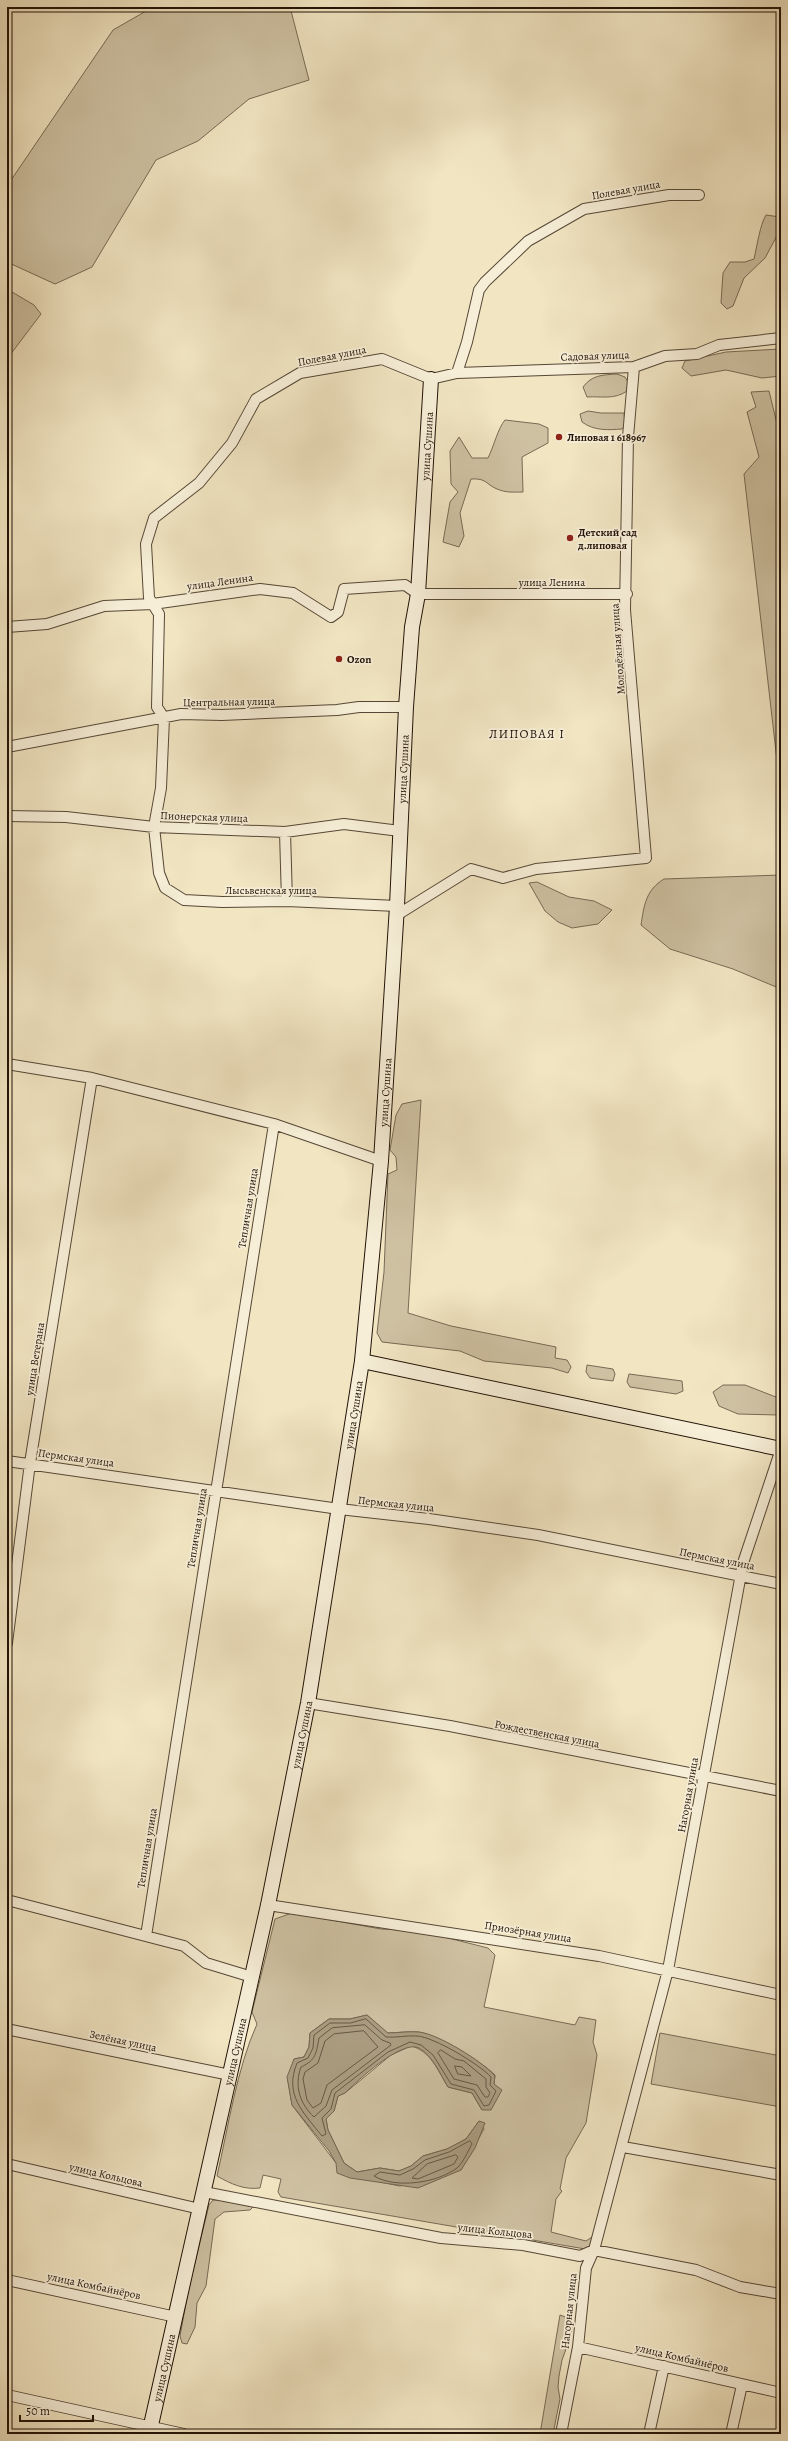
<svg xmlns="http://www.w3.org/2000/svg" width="788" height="2441" font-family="Alegreya,serif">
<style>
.green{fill:#cec1a2;stroke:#786a54;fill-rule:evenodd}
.water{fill:#ab9d82;stroke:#746551}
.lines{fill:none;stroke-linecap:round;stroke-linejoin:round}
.shore{stroke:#665844;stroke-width:1}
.street-casing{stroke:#564736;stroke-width:12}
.secondary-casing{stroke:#221207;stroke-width:16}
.street{stroke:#f6eed7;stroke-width:10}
.secondary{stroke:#f6eed7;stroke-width:14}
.poi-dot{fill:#8f2418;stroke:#f6eed7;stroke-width:1.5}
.labels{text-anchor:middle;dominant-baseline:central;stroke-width:3.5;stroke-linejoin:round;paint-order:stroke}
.street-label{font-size:11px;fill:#221207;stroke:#f6eed7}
.poi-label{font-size:11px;font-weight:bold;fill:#221207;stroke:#f6eed7;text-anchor:start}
.quarter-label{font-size:13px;letter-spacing:1px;fill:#221207;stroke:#f6eed7}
</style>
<rect width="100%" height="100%" fill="#f1e5c2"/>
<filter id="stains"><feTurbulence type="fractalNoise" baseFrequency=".005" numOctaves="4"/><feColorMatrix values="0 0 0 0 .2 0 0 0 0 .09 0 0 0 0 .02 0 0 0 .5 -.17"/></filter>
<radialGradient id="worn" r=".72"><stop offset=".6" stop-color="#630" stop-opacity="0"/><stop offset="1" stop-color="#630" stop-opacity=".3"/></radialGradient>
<path class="green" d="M153,7H290L309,80L249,99L198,141L156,160L92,267L55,284L7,262V186L113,30Z
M766,215L780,217V230L765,258L744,278L733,306L727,309L721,303L723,273L730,262H745L754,259C757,246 760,225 766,215Z
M7,289L34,305L41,314L7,359Z
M781,349V376L762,378L726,370L691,376L682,368L685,361L726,352Z
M617,374L625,377L628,382L627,391C614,400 602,396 587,397L583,387C592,375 602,375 617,374Z
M769,391L780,436L778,529L781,555V795L744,474L759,457L747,412L756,407L751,392Z
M588,411L601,413H624L625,425L622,429C608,430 594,431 582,422L580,414Z
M505,420L539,424L548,428V443L522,457L523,492C514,492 506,493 497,489C485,484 487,478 471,479L460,513L464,536L459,547L443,542L450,502L458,492L451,484L450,451L459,437L472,458H488C494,446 498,428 505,420Z
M781,875V989L733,969L670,949L641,925C644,905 646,890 664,879Z
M537,882L569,897L594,901L612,910L598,924L572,928L558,922L545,911L529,883Z
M421,1100L408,1313L451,1326L556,1347L555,1358L567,1360L571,1367L568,1373L552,1368L484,1361L460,1351L382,1342L377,1333L384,1272L388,1174L397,1170L396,1157L390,1150L396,1115L402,1104Z
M587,1365L613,1369L615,1374L613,1381L590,1378L586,1372Z
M629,1374L682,1381L683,1391L676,1394L630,1387L627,1382Z
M723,1385H745L781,1399V1411L778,1415L738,1414L719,1406L713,1392Z
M292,1913L381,1929L420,1931L488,1948L495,1955L484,2007L575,2025L579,2017L596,2020L593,2042L597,2055L586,2123L566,2158L560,2189L562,2191L556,2199L551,2232L586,2241L592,2237L591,2250L281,2197L278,2192L281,2179L263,2175L260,2188C244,2190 231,2184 217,2176C228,2128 237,2068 257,2024L252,2012L275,1919ZM367,2015L387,2033C397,2033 409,2031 418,2032C437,2034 482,2062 495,2075L494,2084L482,2110L472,2093L448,2087C438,2071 431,2051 411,2046L391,2055L345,2093L338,2096L334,2111L326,2119L328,2130L344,2163L357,2172L380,2168L399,2171L411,2166L423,2156L447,2149L466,2139L479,2121L484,2129L461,2170L400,2186L370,2180L336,2163L292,2105L288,2081L294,2059L304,2057L309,2047L310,2033L329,2019H350Z
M660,2033L781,2056V2107L651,2084Z
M213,2200H222L253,2207L250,2210L224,2212L215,2219L206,2286L197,2303L195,2327L187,2344L182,2343L180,2336L189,2287L209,2205Z
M560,2315L571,2319L572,2327L569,2341L562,2360L559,2376L558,2387L560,2399L553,2434H540Z"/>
<path class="water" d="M367,2015L388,2033C397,2033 409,2031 419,2032C438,2034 482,2061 495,2076L494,2084L502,2090L491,2110H482L472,2093L448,2087C440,2074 433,2056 419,2048C402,2039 357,2081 345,2093L338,2096L334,2111L326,2119L328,2130L344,2163L357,2172L380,2168L399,2171L411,2166L423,2156L447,2149L466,2139L479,2121L485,2123L475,2148L461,2170L418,2188L350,2178L337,2173L336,2163L329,2151L292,2105L287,2077L294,2059L304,2057L309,2047L310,2033L329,2019H350Z"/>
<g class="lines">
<path class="shore" d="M366,2019L386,2037C396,2038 407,2035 417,2036C434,2037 479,2064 491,2077L490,2085L496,2091L489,2105L484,2106L474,2090L451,2084L433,2055L421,2045L410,2042L388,2052L335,2093L331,2109L322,2118L326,2134L322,2136C303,2112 284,2095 297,2063L308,2058L313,2048L314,2035L330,2023H350Z
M365,2025L382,2040L390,2043L391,2045L332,2090L326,2106L314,2117C300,2104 294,2086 301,2067C316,2060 316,2054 319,2038L332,2028Z
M364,2031L378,2047L327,2085L321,2103L313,2108L307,2100L303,2079L305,2072L318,2063L325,2041L334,2034Z
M441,2050L455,2059L464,2061L486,2079V2087L490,2093L488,2097H485L477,2085L454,2079L438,2053Z
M455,2066L462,2067L471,2076L458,2074Z
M470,2141L472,2144C468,2151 463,2163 457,2168C437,2183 396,2189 374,2176L380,2172L400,2175L413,2169L425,2160L449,2152Z
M456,2155L458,2157L454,2164L418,2179L412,2178L427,2164Z"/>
<defs>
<path id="street" d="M457,373L467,342L479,290L485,282L528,241L584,209L669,195H699
M7,627L47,624L104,606L153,604L260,589L293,593L331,617L338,612L344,589L405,585L418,594H627
M7,747L181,714L222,715L337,710L359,707H406
M7,816L66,817L154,827L285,832L344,824L400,831
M285,832L287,901
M397,906L287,901L222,902L184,900L165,888L159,873L154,827L161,788L164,718L157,707L159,614L149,598L146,544L154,518L199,483L232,443L256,399L300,373L382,359L431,379L457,373L634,367L665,356L697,354L719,345L781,338
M397,915L471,869L503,878L536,869L646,858L625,610L628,437L634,367
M7,1064L92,1078L274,1124L381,1161
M7,1461L339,1509L429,1519L538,1535L781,1584
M7,1643L30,1463L92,1078
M308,1703L450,1726L781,1791
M7,1900L184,1946L206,1963L252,1977
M268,1905L599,1956L781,1995
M146,1936L274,1124
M11,2030L230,2075
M623,2147L781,2175
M7,2164L200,2209
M204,2192L441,2238L523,2245L580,2256L594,2250L696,2270L740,2287L781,2294
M7,2280L176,2317
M578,2347L781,2393
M7,2395L184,2434
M561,2434L578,2347L586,2268L594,2250L668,1970L743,1563L781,1449
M649,2434L664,2366
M731,2434L742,2385"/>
<g id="secondary">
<path d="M362,1361L781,1449"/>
<path id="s1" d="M149,2434L268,1905L308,1703L362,1361L381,1161L397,906L406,707L412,627L418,594L431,379"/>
</g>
</defs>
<use href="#street" class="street-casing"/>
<use href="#secondary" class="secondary-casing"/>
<use href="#street" class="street"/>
<use href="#secondary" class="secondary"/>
</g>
<g class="poi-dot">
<circle cx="559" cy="437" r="4"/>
<circle cx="570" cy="538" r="4"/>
<circle cx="339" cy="659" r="4"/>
</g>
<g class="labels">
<g class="street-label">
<text transform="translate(626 190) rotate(-10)">Полевая улица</text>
<text transform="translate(332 356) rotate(-11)">Полевая улица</text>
<text transform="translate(595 356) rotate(-2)">Садовая улица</text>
<text stroke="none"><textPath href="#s1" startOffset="2012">улица Сушина</textPath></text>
<text transform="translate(220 582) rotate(-8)">улица Ленина</text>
<text x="552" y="582">улица Ленина</text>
<text transform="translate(618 649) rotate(-94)">Молодёжная улица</text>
<text transform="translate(229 702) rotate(-1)">Центральная улица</text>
<text stroke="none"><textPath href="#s1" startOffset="1688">улица Сушина</textPath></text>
<text transform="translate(204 817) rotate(2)">Пионерская улица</text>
<text x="271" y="890">Лысьвенская улица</text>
<text stroke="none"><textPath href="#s1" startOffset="1364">улица Сушина</textPath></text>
<text transform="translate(248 1208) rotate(-81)">Тепличная улица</text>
<text transform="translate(35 1359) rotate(-81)">улица Ветерана</text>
<text stroke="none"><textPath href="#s1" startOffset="1040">улица Сушина</textPath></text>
<text transform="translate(76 1458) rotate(8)">Пермская улица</text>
<text transform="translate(396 1504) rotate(6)">Пермская улица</text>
<text transform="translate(197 1528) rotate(-81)">Тепличная улица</text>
<text transform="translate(717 1559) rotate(11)">Пермская улица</text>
<text transform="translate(547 1734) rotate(11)">Рождественская улица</text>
<text stroke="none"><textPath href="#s1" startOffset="716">улица Сушина</textPath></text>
<text transform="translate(688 1795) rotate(-80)">Нагорная улица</text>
<text transform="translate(147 1848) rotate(-81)">Тепличная улица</text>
<text transform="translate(528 1932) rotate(9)">Приозёрная улица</text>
<text transform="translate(123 2041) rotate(12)">Зелёная улица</text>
<text stroke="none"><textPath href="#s1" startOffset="392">улица Сушина</textPath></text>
<text transform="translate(106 2175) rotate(13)">улица Кольцова</text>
<text transform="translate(495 2231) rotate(6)">улица Кольцова</text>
<text transform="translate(94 2286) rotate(12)">улица Комбайнёров</text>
<text transform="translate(569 2311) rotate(-84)">Нагорная улица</text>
<text transform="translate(682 2358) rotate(13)">улица Комбайнёров</text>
<text stroke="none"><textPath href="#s1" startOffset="68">улица Сушина</textPath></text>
</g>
<g class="poi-label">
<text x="567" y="437">Липовая 1 618967</text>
<text x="578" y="532">Детский сад<tspan x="578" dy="13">д.липовая</tspan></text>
<text x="347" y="659">Ozon</text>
</g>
<g class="quarter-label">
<text x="527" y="733">ЛИПОВАЯ I</text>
</g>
</g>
<rect width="788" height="2441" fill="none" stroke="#f1e5c2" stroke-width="24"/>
<rect x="8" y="8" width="772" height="2425" fill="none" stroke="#221207" stroke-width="2"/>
<rect x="12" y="12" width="764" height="2417" fill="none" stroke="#221207"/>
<path d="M20 2415v6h73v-6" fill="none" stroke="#221207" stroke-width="2"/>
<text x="26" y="2415" font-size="12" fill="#221207" stroke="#f6eed7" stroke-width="3" paint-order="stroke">50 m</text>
<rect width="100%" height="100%" filter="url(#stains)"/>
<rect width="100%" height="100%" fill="url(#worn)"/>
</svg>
